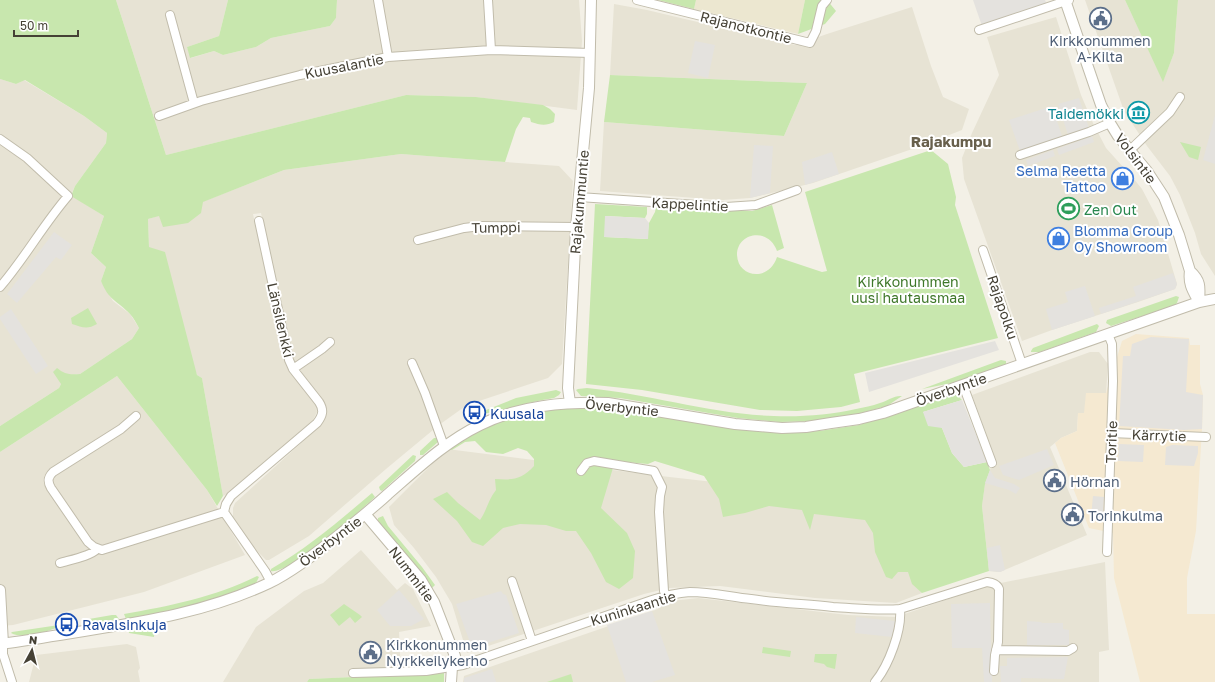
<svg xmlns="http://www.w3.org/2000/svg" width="1215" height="682" font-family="'Golos Text',sans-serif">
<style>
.residential{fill:#e7e3d4}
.commercial{fill:#f5e9d1}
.education{fill:#ece7d0}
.green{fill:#c8e7ae}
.parking{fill:#e4e2de}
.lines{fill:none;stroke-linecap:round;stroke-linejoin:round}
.minor-casing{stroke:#c1bcab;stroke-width:10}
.tertiary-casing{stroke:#c1bcab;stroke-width:12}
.minor{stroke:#fff;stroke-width:8}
.tertiary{stroke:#fff;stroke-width:10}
.labels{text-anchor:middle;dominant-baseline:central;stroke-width:4;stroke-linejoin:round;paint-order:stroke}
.street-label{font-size:14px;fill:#454135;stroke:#fff}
.service-label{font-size:14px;fill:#4e5e75;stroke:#fff;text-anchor:start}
.culture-label{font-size:14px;fill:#0d838f;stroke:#fff;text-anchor:end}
.shop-label{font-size:14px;fill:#366cbe;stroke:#fff;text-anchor:end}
.leisure-label{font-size:14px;fill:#27864d;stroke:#fff;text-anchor:start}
.park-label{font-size:14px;fill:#3e7729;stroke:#fff}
.transit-label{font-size:14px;fill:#164399;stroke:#fff;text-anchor:start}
.neighbourhood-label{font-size:15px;font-weight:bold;fill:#68604c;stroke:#fff}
</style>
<rect width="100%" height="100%" fill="#f3f0e6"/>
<path class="residential" d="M116,0H228L219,36L187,47L191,58L214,51L223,55L256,47L271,38L330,26L336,18L337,0H579L582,41L577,110L476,97L406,95L166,155Z
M1085,0H1125L1163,81L1174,53L1178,0H1215V276L1201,254L1195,233L1180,195L1170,176L1147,146L1124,111Z
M614,4L647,10L795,45L830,33L912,7L931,66L943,97L969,109L962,130L921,146L813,183L750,198L723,200L600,191L604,122L784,136L807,83L610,75Z
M1056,17L1081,95L1093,123L1106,148L1133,178L1142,189L1153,210L1158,220L1177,284L1176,287L1175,289L1138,302L1052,330L1022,341L964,179L962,158L972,133L999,75L987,37Z
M0,79L16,84L24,80L84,116L107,133L106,143L75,186L71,195L104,216L91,253L106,267L101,281L113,301L130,314L139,328L132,339L80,374L73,375L63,374L57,369L61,384L59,388L0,426Z
M401,154L559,166L573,181L562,364L548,378L467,405L439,425L386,469L309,536L269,560H266L256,550L233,517V508L235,503L320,426L324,420L326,413V406L322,400L292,359L261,213L253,214L285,362L289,371L315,404L317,412L313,420L235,490L223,496L202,378L197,375L149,247L148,219L202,202L284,170Z
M1090,352H1099L1108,364L1106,394L1084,413L1078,414L1077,431L1061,438L1050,447L1087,535L1000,572L989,571L982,506L985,483L990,470L994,456L972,395Z
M117,376L207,490L245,555L144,592L13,625L0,626V452Z
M447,449L652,475L881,501L922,593L896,603L815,598L720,586L669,588L644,594L467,653L452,604L436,577L414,548L394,525L389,507Z
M361,550L397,590L405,583L413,589L431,626L399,632L401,675L309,679L307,682H223L256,627L304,591L323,583Z
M1105,562L1109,650L1099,652V682H463L464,676L658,609L662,602L698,598L848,615L896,617L986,586Z
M127,644L136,647L140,668L138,671L140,682H29L36,655Z"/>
<path class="commercial" d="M1136,334L1189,338L1190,345H1200V384L1203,395L1202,429L1196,531L1187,578V614H1215V682H1140L1114,578L1113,533L1089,528L1055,443L1061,438L1077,431L1078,413H1084L1086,393H1106L1122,341Z"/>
<path class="education" d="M696,0H805L798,34L694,9Z"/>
<path class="green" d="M0,0H116L166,155L406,95L476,97L543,105L550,109L555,114L554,122C546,126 540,125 531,122L530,118L523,117L516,129L505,162L401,154L284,170L203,202L201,213L188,223L163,227L159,216L148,219L149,247L165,252L197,375L202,378L223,496L217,506L207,490L117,376L0,452V426L59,388L61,384L53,372L57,368C64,374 70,375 80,374L132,339L139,328C136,323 134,318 130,314C117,300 109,301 101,281L106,267L91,253L104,216L71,196L75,186L106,143L107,133L84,116L25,80L16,84L0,79Z
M228,0H337L336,18L330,26L271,38L256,47L223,55L214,51L190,58L187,47L219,36Z
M658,0H696L694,9Z
M805,0H827L836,11L825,24L798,34Z
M1125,0H1178L1174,53L1163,82Z
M610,75L807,83L784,136L604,122Z
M1180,142L1201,147L1198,160L1189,157Z
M931,150L948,164L956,197L955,205L998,338L854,374L860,402L841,407L797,411L760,410L642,390L586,384L595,204L647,207V214L645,218L605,216V237L647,239L649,223L655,212L656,207L752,211L772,205L784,248L777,251C769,227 737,232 737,255C738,278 769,282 777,257L822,272L827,271L805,192Z
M1176,296L1179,297L1177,303L1174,306L1111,326L1106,323L1107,320Z
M88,308L97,324C87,330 82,327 72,324L71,318Z
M1097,324L1099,326L1096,332L1040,352H1031V351L1033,348Z
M1001,360L1006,361V364L952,383L922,389Z
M587,388C650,394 711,414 774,416C801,417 830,415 856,409C864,407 872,406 880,403C887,401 895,395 902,396L887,406L857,414L817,421L779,422L738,418L620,398L581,396L576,390L578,389Z
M556,390L561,392L559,395L554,398C529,402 504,410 479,415L481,412L516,398Z
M952,394L958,396L962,400L923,412L942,428L952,453L964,467L987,462L990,470L985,484L982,506L989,571L922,593L912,584L908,572H898L892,579L886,577L875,552L873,533L865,520L814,514L810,530L802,510L769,506L745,513L723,517L719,499L704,476L655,461L648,464L615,461L601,508L627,533L635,551L633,578L619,589L606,582L591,553L576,531H566L546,525L520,524L503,528L483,546L472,542L457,521L433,499L447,492L458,503L480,520C487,510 488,500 496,490L495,479C513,480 521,480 534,466V459L527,451L518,448L503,454L486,452L475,441L465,442L452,450L447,449L481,429L503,420L535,411L572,406L617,407L792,432L819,431L859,425Z
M434,438H437L439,440L438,442L423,455H420V451Z
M413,455L416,456L415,461L382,491L380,490L379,487Z
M372,493L375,497C360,511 289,575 271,571V569C308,548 340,520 372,493Z
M383,516L388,526L422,567L435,585L431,589L378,522V518Z
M257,576L259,577L256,583C214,602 171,611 126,619L124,614C170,606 215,597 257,576Z
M344,604L360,615L362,617L355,623L350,617L339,626L330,615Z
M112,615H116L119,619L117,620L107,622H83L89,619Z
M59,625H63C50,631 24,640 11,633L12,632Z
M138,627H155L154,637L129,633L128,628Z
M763,647L791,651L790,657L762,653Z
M815,654H837L835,669L827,667L824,664L814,662Z
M444,673V682H307L309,679Z
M571,674L573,682H547Z"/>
<path class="parking" d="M973,0H1045L1047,5L982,26Z
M695,41L715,45L708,78L688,73Z
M1079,98L1089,128L1068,135L1058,104Z
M1052,106L1062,136L1020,151L1009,120Z
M1215,115V164L1203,160Z
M1092,136L1094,142L1059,155L1057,149Z
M754,145L773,146L770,193L750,198Z
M1053,150L1055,156L1028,166L1026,160Z
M832,152L839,174L805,185L802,162Z
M605,216L645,218L649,223L648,239L604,237Z
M54,232L72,245L61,260L56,257L17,303L7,294Z
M1173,273L1177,284L1175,289L1101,314L1099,308L1136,296L1133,287Z
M1085,286L1095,316L1052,330L1046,309L1068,302L1065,292Z
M11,309L48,366L36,374L0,319V317Z
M1151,337L1189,339L1186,392L1203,395L1202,429L1184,430L1119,426L1123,356H1130L1132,344Z
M995,341L999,350L869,392L865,373Z
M962,400L987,462L964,467L952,453L942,428L928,426L923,412Z
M1119,444L1144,445L1143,462L1118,461Z
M1172,445L1198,446V453L1194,466L1165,465L1166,447Z
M1047,449L1054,465L1019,480L1003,475L999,466Z
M990,470L995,478L1014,484L1020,488L1016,494L1009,490L985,483Z
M1093,496L1104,497L1103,517H1091Z
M1000,545L1005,570L1000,572L989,571L987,548Z
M399,590L424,619L411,626H390L377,610Z
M501,591L503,594L506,595L519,633L472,648L456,604Z
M990,603L992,682H984L982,648H952L951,604Z
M652,611L675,675L652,682H626L607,625Z
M856,617L895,621L892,637L855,633Z
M1027,621L1041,622L1042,623H1063V629L1069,630V645H1027Z
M1068,657L1064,679L1021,678V682H1001L1000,666H1007V658Z
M492,669L496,682H464V678Z"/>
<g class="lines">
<defs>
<path id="minor" d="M378,0L388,57
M488,0L491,50
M637,0L810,43L816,31L822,6L827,0
M170,15L194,103
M979,30L1069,0
M159,116L201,101L265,84L300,75L388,57L491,50L590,53
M0,139L27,158L68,196C43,225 25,258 0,287
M1130,150L1170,112L1180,97
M1020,155L1089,132L1110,123
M579,197L726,207L756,205L797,190
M418,240L464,228L481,226L576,227
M983,250L1022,364
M412,363L425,393L444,446
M293,369L322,349L330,342
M963,385L992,463
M136,416L121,429L53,472C48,477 47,481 51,488L88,542L94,547L102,550L224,512
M1111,433L1206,437
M581,471L587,463L594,461L654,471L662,487L660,496L659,512L664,591L666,596
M224,512L226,504L231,496L317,423C323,415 324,410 319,402L293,369L289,360L259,221
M224,512L265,571L271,582
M1107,552L1113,381L1112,344L1108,334
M60,563C70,560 91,556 97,549
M512,581L532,641
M3,644V654L12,682
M996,650L1068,651L1073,648
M353,673L426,671L463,665L652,600C664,596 677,593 690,592C711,592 731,597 751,599C778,603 805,604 833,607C855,608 878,611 900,609L987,582C993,583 997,584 999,589L998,642L995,655L994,671
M875,682C889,665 902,630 900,609"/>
<path id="tertiary" d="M1065,0L1101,105L1110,123L1118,136L1147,171L1164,197L1179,235L1190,271C1188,284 1193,291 1199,302
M1190,271C1201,281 1200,287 1199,301
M570,403L568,388L576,227L589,88L591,0
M365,514L421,580L434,602L455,656L452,667L451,682
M0,590L3,644
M0,644C28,641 56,635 84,631C148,621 210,611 269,583C294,571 323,548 344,531C359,519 374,507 388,494C417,469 445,442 480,425C520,405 564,402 608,403L735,424L782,428L806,427L831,423L859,419L883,413L1199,302L1215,299"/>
</defs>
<use href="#minor" class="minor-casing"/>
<use href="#tertiary" class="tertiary-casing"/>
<use href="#minor" class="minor"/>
<use href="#tertiary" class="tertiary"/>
</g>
<defs>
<symbol id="civic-ring" viewBox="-11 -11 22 22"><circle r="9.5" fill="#fff" stroke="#5c6f8a" stroke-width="1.5"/><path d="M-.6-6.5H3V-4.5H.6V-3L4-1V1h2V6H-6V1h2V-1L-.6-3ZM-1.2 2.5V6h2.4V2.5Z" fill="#5c6f8a"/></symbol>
<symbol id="museum-ring" viewBox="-11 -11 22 22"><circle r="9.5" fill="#fff" stroke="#0f9aa8" stroke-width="1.5"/><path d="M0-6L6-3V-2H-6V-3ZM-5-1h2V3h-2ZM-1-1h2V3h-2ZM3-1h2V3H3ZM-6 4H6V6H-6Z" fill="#0f9aa8"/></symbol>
<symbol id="shop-ring" viewBox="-11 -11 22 22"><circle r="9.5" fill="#fff" stroke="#3f7fe0" stroke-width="1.5"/><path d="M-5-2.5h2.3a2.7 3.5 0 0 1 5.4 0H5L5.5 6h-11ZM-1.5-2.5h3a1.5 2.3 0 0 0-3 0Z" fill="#3f7fe0"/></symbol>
<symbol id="stadium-ring" viewBox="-11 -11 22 22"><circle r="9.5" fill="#fff" stroke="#2e9e5b" stroke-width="1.5"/><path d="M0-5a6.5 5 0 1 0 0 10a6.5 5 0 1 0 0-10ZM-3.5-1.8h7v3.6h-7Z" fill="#2e9e5b"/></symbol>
<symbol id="bus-ring" viewBox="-11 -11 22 22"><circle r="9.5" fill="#fff" stroke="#1a4fb4" stroke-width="1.5"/><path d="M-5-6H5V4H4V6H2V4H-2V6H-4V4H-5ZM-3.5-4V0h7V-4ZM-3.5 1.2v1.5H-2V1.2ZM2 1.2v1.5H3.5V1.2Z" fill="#1a4fb4"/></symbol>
</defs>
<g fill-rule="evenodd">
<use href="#civic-ring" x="1088" y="6" width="25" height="25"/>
<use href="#museum-ring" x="1126" y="100" width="25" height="25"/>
<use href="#shop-ring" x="1110" y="166" width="25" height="25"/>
<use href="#stadium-ring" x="1056" y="196" width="25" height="25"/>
<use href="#shop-ring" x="1046" y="226" width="25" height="25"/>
<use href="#bus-ring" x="462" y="400" width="25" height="25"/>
<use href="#civic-ring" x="1042" y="468" width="25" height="25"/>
<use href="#civic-ring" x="1060" y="502" width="25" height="25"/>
<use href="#bus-ring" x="54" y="612" width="25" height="25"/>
<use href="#civic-ring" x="358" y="640" width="25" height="25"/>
</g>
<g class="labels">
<g class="street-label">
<text transform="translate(746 27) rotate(14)">Rajanotkontie</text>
<text transform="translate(344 66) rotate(-11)">Kuusalantie</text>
<text transform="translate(1136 158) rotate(53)">Volsintie</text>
<text transform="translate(579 202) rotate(-85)">Rajakummuntie</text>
<text transform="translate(690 204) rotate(3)">Kappelintie</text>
<text transform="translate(496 227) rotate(-1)">Tumppi</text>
<text transform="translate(1003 307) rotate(71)">Rajapolku</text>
<text transform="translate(281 320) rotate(77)">Länsilenkki</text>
<text transform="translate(951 389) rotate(-19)">Överbyntie</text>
<text transform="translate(622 407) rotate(6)">Överbyntie</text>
<text transform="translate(1159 435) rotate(2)">Kärrytie</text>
<text transform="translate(1111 442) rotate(-88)">Toritie</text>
<text transform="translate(330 541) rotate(-37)">Överbyntie</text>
<text transform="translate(412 574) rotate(53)">Nummitie</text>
<text transform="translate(633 608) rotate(-17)">Kuninkaantie</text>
</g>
<g class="service-label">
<text x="1100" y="40" text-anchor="middle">Kirkkonummen<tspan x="1100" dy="16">A-Kilta</tspan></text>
<text x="1070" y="481">Hörnan</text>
<text x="1088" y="515">Torinkulma</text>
<text x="386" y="644">Kirkkonummen<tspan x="386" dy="16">Nyrkkeilykerho</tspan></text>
</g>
<g class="culture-label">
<text x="1124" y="113">Taidemökki</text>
</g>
<g class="shop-label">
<text x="1106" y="170">Selma Reetta<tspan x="1106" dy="16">Tattoo</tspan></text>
<text x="1074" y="230" text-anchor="start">Blomma Group<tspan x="1074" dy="16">Oy Showroom</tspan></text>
</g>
<g class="leisure-label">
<text x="1084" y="209">Zen Out</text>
</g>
<g class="park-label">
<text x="908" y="281">Kirkkonummen<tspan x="908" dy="16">uusi hautausmaa</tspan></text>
</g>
<g class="transit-label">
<text x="490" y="413">Kuusala</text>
<text x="82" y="624">Ravalsinkuja</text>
</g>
<g class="neighbourhood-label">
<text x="951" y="141">Rajakumpu</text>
</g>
</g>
<g transform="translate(32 650) rotate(7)" stroke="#ffffff" stroke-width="3" paint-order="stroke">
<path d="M0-3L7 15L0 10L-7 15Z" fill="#454135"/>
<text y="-6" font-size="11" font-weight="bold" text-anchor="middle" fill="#454135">N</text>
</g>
<path d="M14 30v6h64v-6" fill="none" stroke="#454135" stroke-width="2"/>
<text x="20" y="30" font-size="12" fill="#454135" stroke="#ffffff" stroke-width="3" paint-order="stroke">50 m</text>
</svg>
